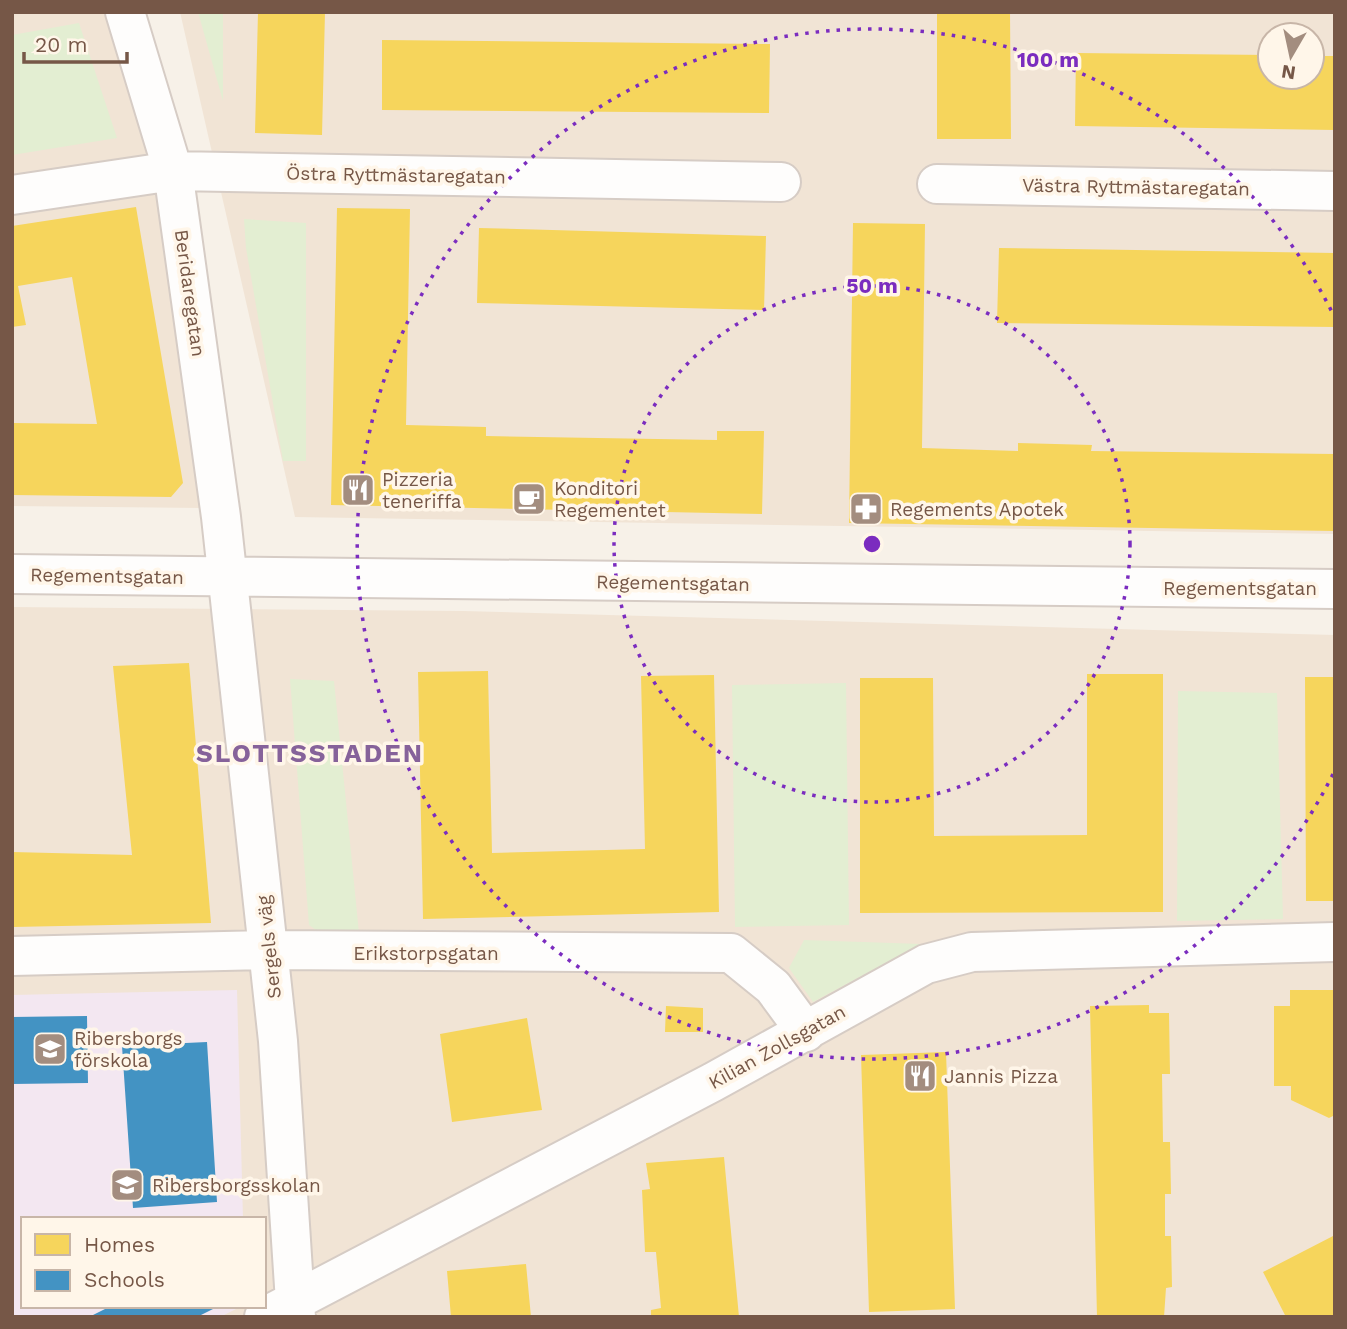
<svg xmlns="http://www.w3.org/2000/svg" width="1347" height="1329" font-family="'Work Sans',sans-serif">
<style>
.residential{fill:#f1e4d5;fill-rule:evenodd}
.education{fill:#f3e7f1}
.green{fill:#e3eed2}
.homes{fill:#f6d55c}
.schools{fill:#4393c3}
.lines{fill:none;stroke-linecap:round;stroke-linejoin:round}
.minor-casing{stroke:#d6ccc5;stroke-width:42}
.minor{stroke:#fefdfc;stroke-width:38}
.ring{fill:none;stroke:#7b2cbf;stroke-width:3.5;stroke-dasharray:3.5 7}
.labels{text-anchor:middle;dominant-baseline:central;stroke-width:7;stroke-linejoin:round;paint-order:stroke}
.street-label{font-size:19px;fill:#765747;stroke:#fff6e9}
.poi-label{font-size:19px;fill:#765747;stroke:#fff6e9;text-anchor:start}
.district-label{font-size:26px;font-weight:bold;letter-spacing:2px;fill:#86629a;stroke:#fff6e9}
.centre{fill:#7b2cbf;stroke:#fff6e9;stroke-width:3.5}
.ring-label{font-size:21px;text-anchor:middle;font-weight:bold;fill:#7b2cbf;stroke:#fff6e9;stroke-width:7;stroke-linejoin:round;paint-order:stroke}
</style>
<rect width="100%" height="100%" fill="#f7f1e8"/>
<path class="residential" d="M12,12H110L152,145L202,508L12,506Z
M180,12H1335V534L295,517ZM1270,35H1312V77H1270Z
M12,607L463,611L1335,635V1317H12ZM23,1219H264V1306H23Z"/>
<path class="education" d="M237,990L243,1219H23V1306H242L220,1317H12V995Z"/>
<path class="green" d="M198,12H223V101Z
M79,23L117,138L12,155V35Z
M244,219L306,223V461H283L246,248Z
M290,679L334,681L359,933L323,935L309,925Z
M846,683L849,925L735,927L732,685Z
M1178,691L1277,693L1283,919L1177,921Z
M804,940L921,944L813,1002L789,968Z"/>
<path class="homes" d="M258,12H325L322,135L255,133Z
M937,12H1010L1011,139H937Z
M382,40L770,44L769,113L382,110Z
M1076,53L1270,55V77H1312V56H1335V130L1075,126Z
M136,207L183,483L171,497L12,495V423L97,424L72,277L18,286L26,325L12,327V226Z
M337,208L410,209L406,425L486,427V436L717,440V431H764L762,514L331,505Z
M853,223L925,224L922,448L1018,451V443L1092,445L1091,451L1335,454V531L849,523Z
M479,228L766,236L764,310L477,303Z
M999,248L1335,253V327L997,323Z
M189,663L211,923L12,927V852L132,855L113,666Z
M488,671L492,853L645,849L641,676L714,675L719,912L423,919L418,672Z
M1087,674H1163V912L860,913V678H933L934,836L1087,835Z
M1305,677H1335V901H1306Z
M1290,990H1335V1115L1329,1118L1291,1100V1086H1274V1006H1290Z
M1149,1005V1013H1169L1170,1074H1162L1163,1142H1170L1171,1194H1165V1236H1171L1172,1287L1166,1288L1164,1317H1097L1090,1006Z
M666,1006L703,1008V1032H665Z
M527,1018L542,1110L452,1122L440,1034Z
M946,1052L955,1309L869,1312L861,1055Z
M724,1157L739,1317H651V1310L661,1308L656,1252H645L642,1190L650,1189L646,1163Z
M1335,1235V1317H1286L1263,1272Z
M526,1264L531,1317H451L447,1271Z"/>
<path class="schools" d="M87,1016L88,1083L12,1084V1017Z
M207,1042L217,1202L133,1208L122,1046Z
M111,1306H219L197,1317H89Z"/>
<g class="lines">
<defs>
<path id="minor" d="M125,12L173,171L221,517L278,1041L296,1317
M937,184L1335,191
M12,195L173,171L781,182
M12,574L1335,589
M12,956L270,950L731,953L773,987L806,1032
M264,1317L713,1082L926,964L972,952L1335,942"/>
</defs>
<use href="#minor" class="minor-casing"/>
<use href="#minor" class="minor"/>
</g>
<g class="ring">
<circle cx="872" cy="544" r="258"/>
<path d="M1333 774A515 515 0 1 1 1333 314"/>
</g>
<defs>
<symbol id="restaurant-square" viewBox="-11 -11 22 22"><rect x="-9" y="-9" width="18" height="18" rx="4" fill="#a38d7f" stroke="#fff6e9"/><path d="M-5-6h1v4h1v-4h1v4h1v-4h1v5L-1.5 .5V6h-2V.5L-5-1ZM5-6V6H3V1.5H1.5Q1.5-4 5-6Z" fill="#fff"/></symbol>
<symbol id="cafe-square" viewBox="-11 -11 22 22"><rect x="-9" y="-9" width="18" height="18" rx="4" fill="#a38d7f" stroke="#fff6e9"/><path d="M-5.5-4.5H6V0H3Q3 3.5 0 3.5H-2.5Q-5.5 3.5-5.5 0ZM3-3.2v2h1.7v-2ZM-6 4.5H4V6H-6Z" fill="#fff"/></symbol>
<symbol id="pharmacy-square" viewBox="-11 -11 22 22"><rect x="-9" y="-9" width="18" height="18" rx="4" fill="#a38d7f" stroke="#fff6e9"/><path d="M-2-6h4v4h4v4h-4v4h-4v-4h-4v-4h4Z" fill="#fff"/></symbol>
<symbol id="school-square" viewBox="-11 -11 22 22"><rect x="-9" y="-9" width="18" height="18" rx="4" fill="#a38d7f" stroke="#fff6e9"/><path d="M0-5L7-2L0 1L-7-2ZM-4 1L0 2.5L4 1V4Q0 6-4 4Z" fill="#fff"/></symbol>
</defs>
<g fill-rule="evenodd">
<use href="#restaurant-square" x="339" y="471" width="38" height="38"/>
<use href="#cafe-square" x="510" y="480" width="38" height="38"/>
<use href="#pharmacy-square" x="847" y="490" width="38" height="38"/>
<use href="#school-square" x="31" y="1030" width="38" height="38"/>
<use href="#restaurant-square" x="901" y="1057" width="38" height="38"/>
<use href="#school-square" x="108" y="1166" width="38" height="38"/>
</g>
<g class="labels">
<g class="street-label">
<text transform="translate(396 175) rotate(1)">Östra Ryttmästaregatan</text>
<text transform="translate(1136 187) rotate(1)">Västra Ryttmästaregatan</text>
<text transform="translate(190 293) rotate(82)">Beridaregatan</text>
<text transform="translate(107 576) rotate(1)">Regementsgatan</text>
<text transform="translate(673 583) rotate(1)">Regementsgatan</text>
<text x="1240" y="588">Regementsgatan</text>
<text transform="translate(269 947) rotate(-96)">Sergels väg</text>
<text x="426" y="953">Erikstorpsgatan</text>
<text transform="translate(777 1047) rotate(-29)">Kilian Zollsgatan</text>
</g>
<g class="poi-label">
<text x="382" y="479">Pizzeria<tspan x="382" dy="22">teneriffa</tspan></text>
<text x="554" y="488">Konditori<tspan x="554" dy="22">Regementet</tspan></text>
<text x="890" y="509">Regements Apotek</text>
<text x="74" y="1038">Ribersborgs<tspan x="74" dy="22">förskola</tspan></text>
<text x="944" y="1076">Jannis Pizza</text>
<text x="152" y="1185">Ribersborgsskolan</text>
</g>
<g class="district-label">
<text x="310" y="753">SLOTTSSTADEN</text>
</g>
</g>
<circle cx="872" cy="544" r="10" class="centre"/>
<g class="ring-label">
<text x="1048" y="67">100 m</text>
<text x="872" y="293">50 m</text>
</g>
<rect width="1347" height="1329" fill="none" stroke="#765747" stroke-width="28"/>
<rect x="21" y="1217" width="245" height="91" fill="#fff6e9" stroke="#c8b6a8" stroke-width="2"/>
<rect x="35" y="1234" width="35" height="21" fill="#f6d55c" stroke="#c8b6a8" stroke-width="2"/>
<text x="84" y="1252" font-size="21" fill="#765747">Homes</text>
<rect x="35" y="1270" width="35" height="21" fill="#4393c3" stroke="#c8b6a8" stroke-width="2"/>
<text x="84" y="1287" font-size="21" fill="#765747">Schools</text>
<g transform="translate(1291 56) rotate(189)"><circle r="33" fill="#fff6e9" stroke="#c8b6a8" stroke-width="2"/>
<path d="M0-5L12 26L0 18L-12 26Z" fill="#a38d7f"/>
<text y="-10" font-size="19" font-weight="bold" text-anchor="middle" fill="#765747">N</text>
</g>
<path d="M24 52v10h103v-10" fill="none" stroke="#765747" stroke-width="3.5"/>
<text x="35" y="52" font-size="21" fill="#765747" stroke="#fff6e9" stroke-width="5" paint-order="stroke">20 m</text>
</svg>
